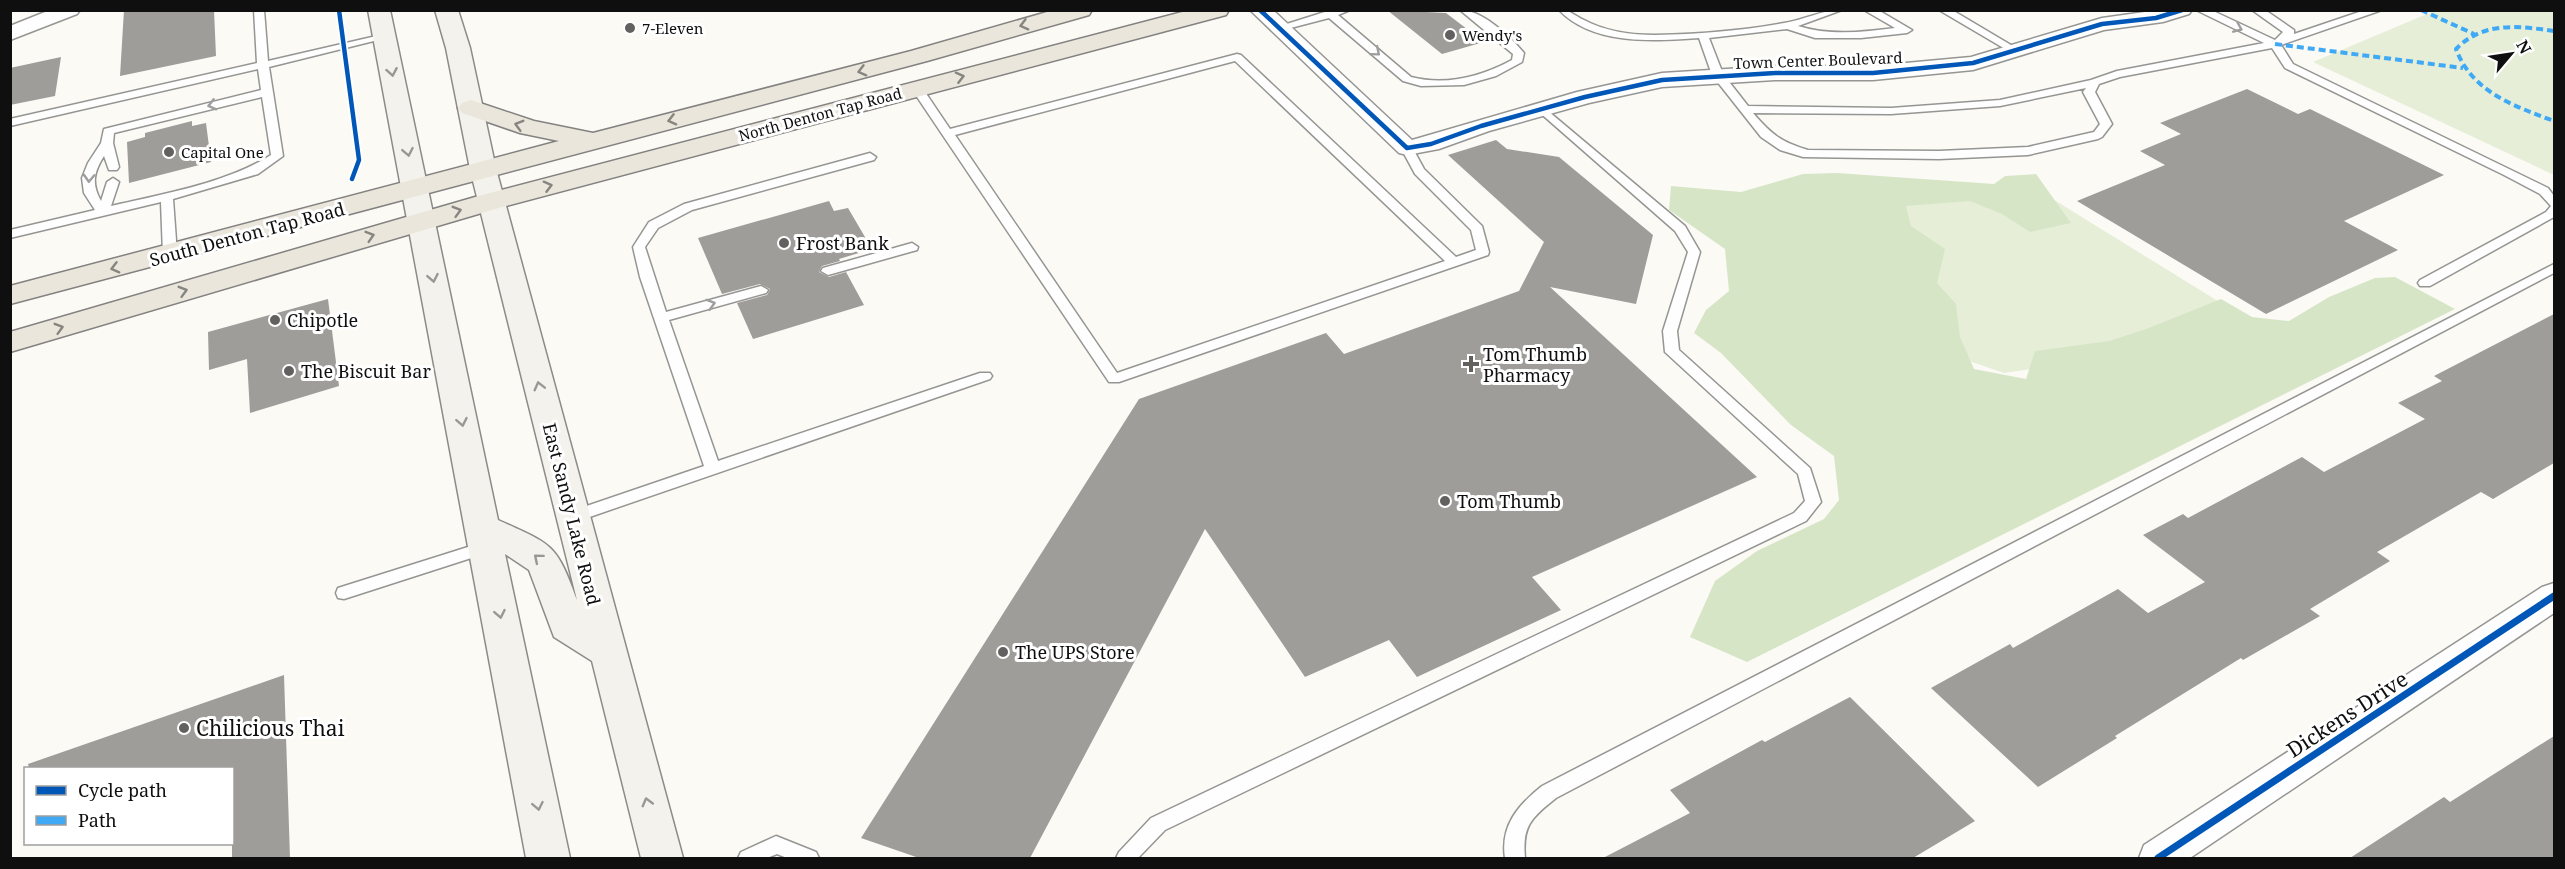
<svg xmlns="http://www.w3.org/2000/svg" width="2565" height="869" font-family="'Noto Serif',serif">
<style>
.green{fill:#e6eed8}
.forest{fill:#d7e5c7}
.building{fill:#9f9d9a}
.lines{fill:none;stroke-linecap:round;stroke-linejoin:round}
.lane-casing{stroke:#959593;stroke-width:3}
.street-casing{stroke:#959593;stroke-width:3}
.secondary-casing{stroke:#8c8b89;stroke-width:3}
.primary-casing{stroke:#838280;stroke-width:3}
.lane{fill:#fefefe;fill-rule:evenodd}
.street{fill:#fefefe;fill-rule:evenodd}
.secondary{fill:#f4f2ec;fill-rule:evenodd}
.primary{fill:#eae6dc;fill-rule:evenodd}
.quiet{stroke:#3fa9f5;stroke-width:4;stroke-dasharray:7 4;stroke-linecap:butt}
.cycleway-far1-casing{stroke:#fff;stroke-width:8}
.cycleway-casing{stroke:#fff;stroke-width:10}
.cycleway-far1{stroke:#0057b8;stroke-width:4.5}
.cycleway{stroke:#0057b8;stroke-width:7}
.oneway{stroke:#878580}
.oneway2{stroke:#9e9e9e}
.oneway3{stroke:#989794}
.poi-dot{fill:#626160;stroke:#fff;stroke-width:2}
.labels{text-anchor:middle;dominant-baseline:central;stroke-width:6;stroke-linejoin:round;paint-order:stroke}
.far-poi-label{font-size:15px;fill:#0f0f0f;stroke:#fff;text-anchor:start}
.far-street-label{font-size:15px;fill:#0f0f0f;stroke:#fff}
.street-label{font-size:18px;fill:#0f0f0f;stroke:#fff}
.poi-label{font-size:18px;fill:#0f0f0f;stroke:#fff;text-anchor:start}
.near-street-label{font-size:21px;fill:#0f0f0f;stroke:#fff}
.near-poi-label{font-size:21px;fill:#0f0f0f;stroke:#fff;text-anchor:start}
</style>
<rect width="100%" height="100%" fill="#fbfaf5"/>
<path class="green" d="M2434,11H2554V175L2313,62Z
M1859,186L2038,190L2234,311L2154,350L2004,373L1940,351Z"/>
<path class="forest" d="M1837,173L1994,184L2005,176L2036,174L2071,223L2030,232L2002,214L1970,201L1906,206L1911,226L1945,249L1937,283L1956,304L1960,337L1974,369L2026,379L2035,351L2109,341L2146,329L2221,299L2252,317L2289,321L2329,297L2375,278L2395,277L2455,309L1747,662L1690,637L1715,581L1757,551L1824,519L1839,500L1834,456L1791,425L1721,353L1694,333L1706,310L1729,291L1725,249L1669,210L1671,186L1741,192L1803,174Z"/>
<path class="building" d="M124,10H214L216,56L120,76Z
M1387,10L1446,13L1484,42L1442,54Z
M61,57L55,96L10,105V68Z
M2247,89L2298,114L2310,109L2444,175L2344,221L2398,250L2266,314L2077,201L2165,165L2140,151L2181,134L2160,123Z
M192,121V126L206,123L211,162L129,183L127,142L145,137V133Z
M1496,140L1507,149L1559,157L1653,235L1636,304L1550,287L1757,477L1532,577L1561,610L1417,677L1389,640L1305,677L1205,529L1030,858H919L861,838L1139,399L1326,333L1344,354L1519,291L1544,242L1448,155Z
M829,201L834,211L848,208L872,249L839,259L840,261L822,266L819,272L829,277L846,272L864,305L753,339L737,303L767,295L770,289L760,284L722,294L698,238Z
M328,299L339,386L250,413L247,359L209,370L208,332Z
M2554,314V463L2493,499L2481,492L2377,552L2390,561L2310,609L2320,616L2243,660L2241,658L2115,736L2117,738L2038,787L1931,688L2010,644L2013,648L2118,589L2148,613L2205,582L2143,535L2183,514L2188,518L2302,457L2324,472L2425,419L2398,403L2442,381L2434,376Z
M284,675L290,858H232V768H29L28,764Z
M1850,697L1975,821L1913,858H1603L1690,813L1670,790L1762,740L1765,742Z
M2554,736V858H2350L2444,797L2450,802Z"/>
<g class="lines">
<defs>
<path id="lane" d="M254,10H264L268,61L385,34L390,37L269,67L283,156L258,174L173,199L177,254L175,257L170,258L163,254L161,202L10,238V230L95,210L84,193L82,178L88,163L101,143L104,129L261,90L258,69L10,126V119L257,63ZM262,97L271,155C227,183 163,194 111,206L119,182L113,178L107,182L101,201C91,183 94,172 104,156L109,170H117L119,167L113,143L114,133Z
M1331,10H1350L1338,15L1411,77C1446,86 1480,77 1512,60L1513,54L1460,10C1482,10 1510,36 1524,53L1522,62L1496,76L1464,85L1421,86L1403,81L1329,18L1279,31L1274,28Z
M1559,10C1571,10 1573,15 1584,20C1604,31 1632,35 1655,35C1698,34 1742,31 1784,23C1804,20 1821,10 1842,10L1798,26C1830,36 1863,32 1895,28L1864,10H1878L1912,30L1907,33L1861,38H1815L1787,29L1709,38L1723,74L1748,106L1891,108L2000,100L2091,80L2117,71L2264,43L2196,10H2211L2275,40L2283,32L2252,10H2265L2294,30V34L2365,10H2382L2281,45L2293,64L2548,188L2554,196V217L2430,286H2420L2418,283L2420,280L2546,212L2551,206L2540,194L2504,175L2285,68L2272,48L2120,77L2099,84L2095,92L2112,124L2102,137L2098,139L2028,155L1939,159L1803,157L1780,150L1761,137L1712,75L1699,38C1653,41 1594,46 1559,10ZM2086,88L2083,92L2100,124L2094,132L2028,147L1939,151L1808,150C1781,142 1771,134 1753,113L1891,114L2000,106Z
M1939,10H1952L2021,51L2012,53Z
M1237,54L1241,55L1456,257L1476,250L1471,230L1415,174L1401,148L1403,145H1411L1424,169L1482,226L1489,252L1488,255L1119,382H1109L911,88L917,85L921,86L950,129ZM1235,61L1445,261L1117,373L955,135Z
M1542,106L1685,226L1700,252L1677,331L1679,350L1810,468L1821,502L1806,521L1165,830L1138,858H1116L1119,852L1151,818L1794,513L1805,501L1798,474L1665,352L1663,331L1688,252L1675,231L1538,111V107Z
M870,153L876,157L874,160L692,210L658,228L645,247L666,312L761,286L768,290L766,293L669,320L718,461L980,373H990L992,376L990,379L578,521H566L564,517L566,513L704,466L640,277L633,247L649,222L684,204Z
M912,243L918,247L917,250L828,275L821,271L823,268Z
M2554,264V273L1556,798C1531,818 1522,826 1525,858H1505C1500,826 1518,805 1542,786Z
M487,541L493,543L495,547L493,551L344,599L338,598L336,593L338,588Z
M776,836L816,852L819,858H787L777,854L767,858H738L741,852Z"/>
<path id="street" d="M50,10H80L77,14L10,40V26Z
M1250,10H1273L1412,140L1577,92L1662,73L1775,66H1873L1971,57L2102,18L2159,10H2192L2189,14L2163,22L2104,30L1973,70L1873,80H1775L1662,87L1589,103L1489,131L1439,149L1407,155L1399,153Z
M2554,583V613L2190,858H2139L2144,845L2542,587Z"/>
<path id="secondary" d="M368,10H390L498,520C553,545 556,543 577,600L470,169L446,48L435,10H458L470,48L496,169L683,858H641L592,661L554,637L529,570L505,554L570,858H526Z"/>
<path id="primary" d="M1054,10H1092L1089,15L927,61L10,304V286L559,141L520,133L462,113L458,108L462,103L471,100L534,121L593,133L911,51Z
M1190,10H1229L1226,15L502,207L10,352V332L482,195Z"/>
</defs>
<use href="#lane" class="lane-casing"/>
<use href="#street" class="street-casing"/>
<use href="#secondary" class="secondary-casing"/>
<use href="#primary" class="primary-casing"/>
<use href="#lane" class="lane"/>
<use href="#street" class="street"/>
<use href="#secondary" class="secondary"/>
<use href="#primary" class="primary"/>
<path class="quiet" d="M2421,10L2474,34
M2554,31C2519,26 2483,21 2456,49C2472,92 2514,106 2554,121
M2275,44L2463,68"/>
<defs>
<path id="cycleway-far1" d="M339,10L359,160L352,179
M1260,10L1407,148L1431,144L1481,126L1585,97L1662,80L1775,73H1873L1973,63L2102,24L2156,18L2182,10"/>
<path id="cycleway" d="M2158,858L2554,596"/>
</defs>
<use href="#cycleway-far1" class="cycleway-far1-casing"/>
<use href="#cycleway" class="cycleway-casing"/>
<use href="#cycleway-far1" class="cycleway-far1"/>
<use href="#cycleway" class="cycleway"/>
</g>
<defs><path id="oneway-chevron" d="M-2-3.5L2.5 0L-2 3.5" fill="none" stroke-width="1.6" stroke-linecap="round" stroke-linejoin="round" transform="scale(1.5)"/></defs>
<g class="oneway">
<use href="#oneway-chevron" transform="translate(1024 25) rotate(165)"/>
<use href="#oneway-chevron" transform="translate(862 71) rotate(165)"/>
<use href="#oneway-chevron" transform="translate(960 77) rotate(-14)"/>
<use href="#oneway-chevron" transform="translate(672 120) rotate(166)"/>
<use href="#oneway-chevron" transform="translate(519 125) rotate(-164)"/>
<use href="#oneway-chevron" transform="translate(548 186) rotate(-15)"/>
<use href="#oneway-chevron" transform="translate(457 211) rotate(-16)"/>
<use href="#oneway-chevron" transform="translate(370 236) rotate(-17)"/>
<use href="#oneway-chevron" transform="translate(115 268) rotate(165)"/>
<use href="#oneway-chevron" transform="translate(183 291) rotate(-16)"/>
<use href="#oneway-chevron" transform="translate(59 328) rotate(-16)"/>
</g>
<g class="oneway2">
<use href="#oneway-chevron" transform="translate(2238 28) rotate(23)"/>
<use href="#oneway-chevron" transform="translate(1376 52) rotate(40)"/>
<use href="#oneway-chevron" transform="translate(212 105) rotate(166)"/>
<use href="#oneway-chevron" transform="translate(89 178) rotate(92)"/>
<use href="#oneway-chevron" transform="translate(711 304) rotate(-16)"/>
</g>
<g class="oneway3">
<use href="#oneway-chevron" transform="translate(392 72) rotate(80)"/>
<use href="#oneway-chevron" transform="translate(408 152) rotate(79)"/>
<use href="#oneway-chevron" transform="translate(433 278) rotate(79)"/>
<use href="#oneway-chevron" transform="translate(539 386) rotate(-104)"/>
<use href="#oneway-chevron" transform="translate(462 422) rotate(79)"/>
<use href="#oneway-chevron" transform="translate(538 558) rotate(-140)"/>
<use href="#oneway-chevron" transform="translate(500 614) rotate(79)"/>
<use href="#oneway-chevron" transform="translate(647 802) rotate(-105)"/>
<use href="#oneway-chevron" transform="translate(538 806) rotate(79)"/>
</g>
<g class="poi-dot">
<circle cx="630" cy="28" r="6"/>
<circle cx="1450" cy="35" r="6"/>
<circle cx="169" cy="152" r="6"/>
<circle cx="784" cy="243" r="6"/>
<circle cx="275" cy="320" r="6"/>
<path d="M1468 355h6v6h6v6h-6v6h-6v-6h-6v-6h6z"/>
<circle cx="289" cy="371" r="6"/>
<circle cx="1445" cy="501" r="6"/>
<circle cx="1003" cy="652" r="6"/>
<circle cx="184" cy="728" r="6"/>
</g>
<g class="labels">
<g class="far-poi-label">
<text x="642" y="28">7-Eleven</text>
<text x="1462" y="35">Wendy's</text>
<text x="181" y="152">Capital One</text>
</g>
<g class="far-street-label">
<text transform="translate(1818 60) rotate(-2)">Town Center Boulevard</text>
<text transform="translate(820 114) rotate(-15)">North Denton Tap Road</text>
</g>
<g class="street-label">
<text transform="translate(247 234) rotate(-15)">South Denton Tap Road</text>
<text transform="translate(572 514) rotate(76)">East Sandy Lake Road</text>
</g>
<g class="poi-label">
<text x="796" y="243">Frost Bank</text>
<text x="287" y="320">Chipotle</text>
<text x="1483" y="354">Tom Thumb<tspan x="1483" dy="21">Pharmacy</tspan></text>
<text x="301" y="371">The Biscuit Bar</text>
<text x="1457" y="501">Tom Thumb</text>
<text x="1015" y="652">The UPS Store</text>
</g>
<g class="near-street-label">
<text transform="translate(2347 714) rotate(-33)">Dickens Drive</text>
</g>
<g class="near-poi-label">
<text x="196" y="728">Chilicious Thai</text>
</g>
</g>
<rect width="2565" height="869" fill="none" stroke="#0f0f0f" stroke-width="24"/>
<rect x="24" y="767" width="210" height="78" fill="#ffffff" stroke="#9f9f9f" stroke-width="1.5"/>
<rect x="36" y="786" width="30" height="9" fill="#0057b8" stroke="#9f9f9f" stroke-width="1.5"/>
<text x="78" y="797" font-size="18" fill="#0f0f0f">Cycle path</text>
<rect x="36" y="816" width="30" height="9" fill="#3fa9f5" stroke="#9f9f9f" stroke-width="1.5"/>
<text x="78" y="827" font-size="18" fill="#0f0f0f">Path</text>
<g transform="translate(2511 54) rotate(61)" stroke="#ffffff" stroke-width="4.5" paint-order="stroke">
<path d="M0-4.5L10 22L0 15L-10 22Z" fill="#0f0f0f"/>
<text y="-9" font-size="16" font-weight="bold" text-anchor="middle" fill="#0f0f0f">N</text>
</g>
</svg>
